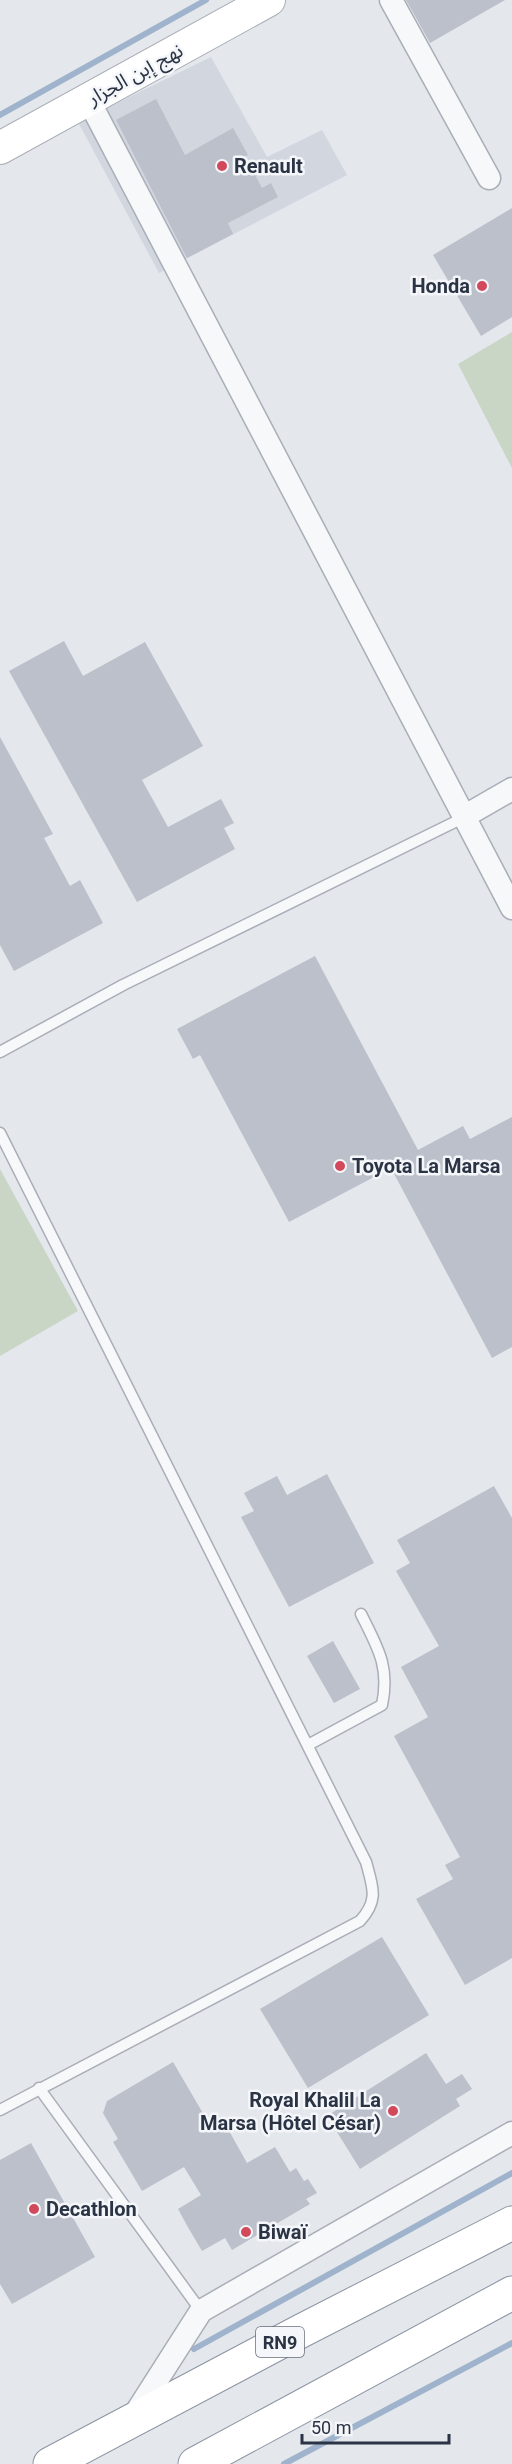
<svg xmlns="http://www.w3.org/2000/svg" width="512" height="2464" font-family="Roboto,'Noto Sans Arabic',sans-serif">
<style>
.built{fill:#d2d6de}
.green{fill:#c9d6c5}
.lines{fill:none;stroke-linecap:round;stroke-linejoin:round}
.stream{stroke:#9fb4cc;stroke-width:6}
.building{fill:#bbc0ca}
.lane-casing{stroke:#a9aeb7;stroke-width:13}
.street-casing{stroke:#a9aeb7;stroke-width:25}
.secondary-casing{stroke:#a9aeb7;stroke-width:34}
.highway-casing{stroke:#8b94a3;stroke-width:35}
.lane{stroke:#f7f8fa;stroke-width:10}
.street{stroke:#f7f8fa;stroke-width:22}
.secondary{stroke:#fff;stroke-width:32}
.highway{stroke:#fff;stroke-width:33}
.poi-dot{fill:#d1495b;stroke:#f4f6f9;stroke-width:2}
.labels{text-anchor:middle;dominant-baseline:central;stroke-width:5;stroke-linejoin:round;paint-order:stroke}
.shield{fill:#f4f6f9;stroke:#676e7b;stroke-width:1.5}
.shield-label{font-size:18px;font-weight:bold;fill:#2b3445}
.street-label{font-size:20px;fill:#2b3445;stroke:#f4f6f9}
.poi-label{font-size:20px;font-weight:bold;fill:#2b3445;stroke:#f4f6f9;text-anchor:start}
</style>
<rect width="100%" height="100%" fill="#e4e7ec"/>
<path class="built" d="M211,57L267,157L322,130L347,175L159,273L78,122Z"/>
<path class="green" d="M512,332V468L458,364Z
M0,1169L78,1311L0,1356Z"/>
<g class="lines">
<path class="stream" d="M0,115L206,0
M194,2349L512,2173
M284,2464L512,2343"/>
</g>
<path class="building" d="M406,0H505L430,43Z
M156,99L185,155L233,128L248,155L245,156L262,188L271,183L278,197L228,223L233,234L187,258L116,120Z
M512,208V317L481,336L433,255Z
M64,641L83,676L145,642L203,746L142,780L168,827L221,799L234,823L224,828L235,849L137,902L9,671Z
M0,737L53,834L44,838L70,886L80,880L103,923L14,971L0,945Z
M315,956L418,1150L463,1126L470,1139L512,1117V1347L492,1358L391,1168L289,1222L200,1055L193,1059L177,1029Z
M327,1474L374,1563L289,1607L241,1517L254,1511L244,1493L277,1476L287,1495Z
M494,1486L512,1518V1958L465,1985L416,1899L453,1879L445,1865L460,1857L394,1736L428,1717L401,1667L439,1646L396,1571L410,1563L397,1540Z
M333,1641L360,1689L334,1703L307,1656Z
M382,1937L429,2015L308,2088L260,2009Z
M426,2053L446,2084L462,2074L472,2089L456,2099L460,2106L360,2169L327,2116Z
M173,2062L211,2127L223,2120L247,2163L275,2147L290,2172L296,2168L304,2181L308,2179L317,2193L306,2199L310,2204L232,2250L225,2238L202,2251L189,2229L178,2209L201,2195L184,2167L142,2191L113,2142L118,2139L103,2113L107,2101Z
M31,2143L95,2257L12,2304L0,2284V2160Z"/>
<g class="lines">
<defs>
<path id="lane" d="M0,1052L123,985L465,817
M0,1133L366,1862C373,1888 379,1900 360,1921L0,2110
M308,1745L382,1705C390,1667 378,1648 361,1614
M39,2088L201,2311"/>
<path id="street" d="M391,0L489,178
M88,99L512,908
M465,816L512,789
M132,2419L201,2311L512,2133"/>
<path id="secondary" d="M0,148L269,0"/>
<path id="highway" d="M50,2464L301,2331L512,2223
M195,2464L512,2293"/>
</defs>
<use href="#lane" class="lane-casing"/>
<use href="#street" class="street-casing"/>
<use href="#secondary" class="secondary-casing"/>
<use href="#highway" class="highway-casing"/>
<use href="#lane" class="lane"/>
<use href="#street" class="street"/>
<use href="#secondary" class="secondary"/>
<use href="#highway" class="highway"/>
</g>
<g class="poi-dot">
<circle cx="222" cy="166" r="6"/>
<circle cx="482" cy="286" r="6"/>
<circle cx="340" cy="1166" r="6"/>
<circle cx="393" cy="2111" r="6"/>
<circle cx="34" cy="2209" r="6"/>
<circle cx="246" cy="2232" r="6"/>
</g>
<g class="labels">
<rect class="shield" x="256" y="2327" width="48" height="30" rx="4.5"/>
<g class="shield-label">
<text x="280" y="2342">RN9</text>
</g>
<g class="street-label">
<text transform="translate(135 74) rotate(-29)">نهج إبن الجزار</text>
</g>
<g class="poi-label">
<text x="234" y="166">Renault</text>
<text x="470" y="286" text-anchor="end">Honda</text>
<text x="352" y="1166">Toyota La Marsa</text>
<text x="381" y="2100" text-anchor="end">Royal Khalil La<tspan x="381" dy="23">Marsa (Hôtel César)</tspan></text>
<text x="46" y="2209">Decathlon</text>
<text x="258" y="2232">Biwaï</text>
</g>
</g>
<path d="M302 2434v9h147v-9" fill="none" stroke="#2b3445" stroke-width="3"/>
<text x="311" y="2434" font-size="18" fill="#2b3445" stroke="#f4f6f9" stroke-width="4.5" paint-order="stroke">50 m</text>
</svg>
